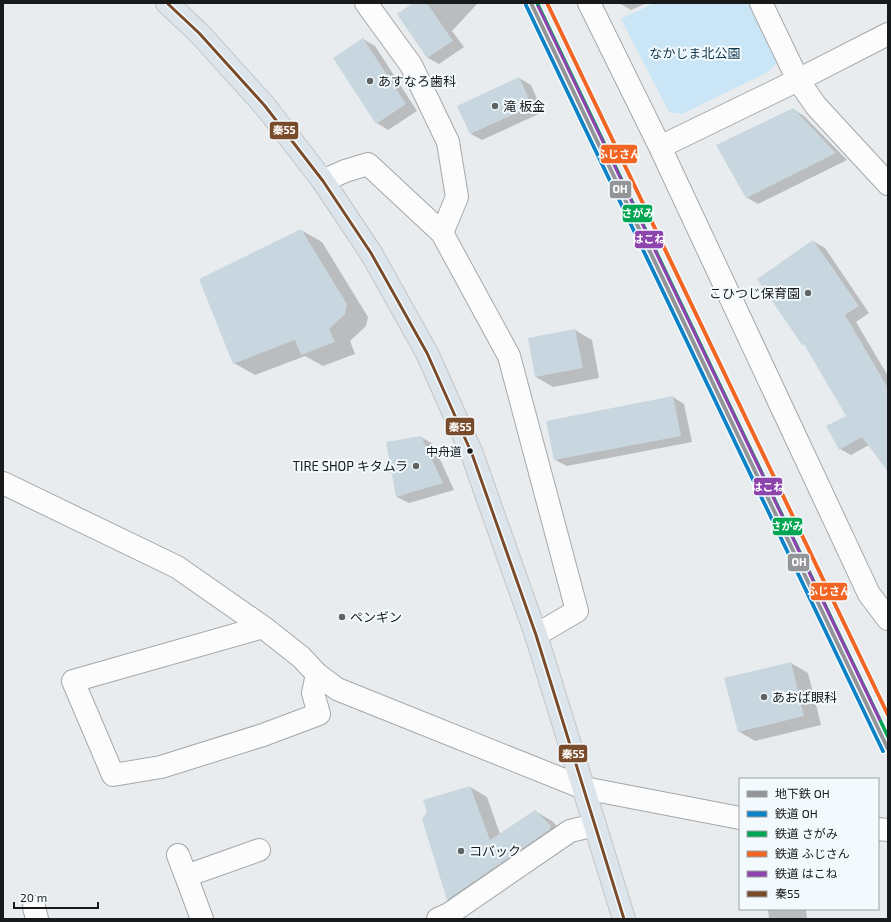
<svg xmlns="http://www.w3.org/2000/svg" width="891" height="922" font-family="'Exo 2','Noto Sans JP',sans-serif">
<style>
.green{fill:#c9e5f6}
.shadow{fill:#0003}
.building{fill:#c8d7df}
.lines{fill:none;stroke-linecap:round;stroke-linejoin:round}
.minor-casing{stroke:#a5a7a9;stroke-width:24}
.highway-casing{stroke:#c4c5c6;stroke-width:24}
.minor{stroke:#fcfcfc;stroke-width:22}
.highway{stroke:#dbe5eb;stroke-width:22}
.bus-1-casing{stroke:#f3fafe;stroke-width:6}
.bus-1{stroke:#7a4b2a;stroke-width:3}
.rail-1-casing{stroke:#f3fafe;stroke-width:7}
.rail-2-casing{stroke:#f3fafe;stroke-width:7}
.rail-3-casing{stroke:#f3fafe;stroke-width:7}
.rail-4-casing{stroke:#f3fafe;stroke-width:7}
.rail-1{stroke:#0d82c7;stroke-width:4}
.rail-2{stroke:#00a651;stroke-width:4}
.rail-3{stroke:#f26522;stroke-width:4}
.rail-4{stroke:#8e44ad;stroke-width:4}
.metro-1-casing{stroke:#f3fafe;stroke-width:7}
.metro-1{stroke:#939598;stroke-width:4}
.poi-dot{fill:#606364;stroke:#f3fafe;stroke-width:1.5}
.bus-dot{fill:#17191a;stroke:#f3fafe;stroke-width:1.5}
.labels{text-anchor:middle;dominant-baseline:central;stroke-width:4;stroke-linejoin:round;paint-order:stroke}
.bus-label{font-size:12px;fill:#17191a;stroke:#f3fafe;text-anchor:end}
.park-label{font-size:13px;fill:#0f364b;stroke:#f3fafe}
.poi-label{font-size:13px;fill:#17191a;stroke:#f3fafe;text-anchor:start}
.line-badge{stroke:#f3fafe;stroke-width:1.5}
.badge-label{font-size:11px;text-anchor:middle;font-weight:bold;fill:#fff}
</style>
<rect width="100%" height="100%" fill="#e9ecee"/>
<path class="green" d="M654,3H748L777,63L768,72L682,114L669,112L621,19Z"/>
<path class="shadow" d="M415,3H478L452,31L464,47L439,64L428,58L398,14Z
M619,3H647L631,10Z
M363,39L375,46L417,111L388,130L377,123Z
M519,78L531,85L543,112L482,140L471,134Z
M793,109L804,116L847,160L758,204L746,197Z
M301,230L322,242L368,317L366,326L350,341L355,354L323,366L305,356L255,375L234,363Z
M813,241L825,248L869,313L856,322L888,376V463L869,445L851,455L840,449L848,417L807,346L803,344Z
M575,330L592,340L599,378L553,387L536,377Z
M673,397L684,404L692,442L567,466L555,460Z
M421,437L433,444L454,490L409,503L397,497Z
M791,663L808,673L821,725L755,741L738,731Z
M470,787L487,797L500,834L535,811L552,821L567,836L465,909L448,900L423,819L428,812Z
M768,909H806L807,919H769Z"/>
<path class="building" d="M413,3H427L453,41L427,58L397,14Z
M363,38L406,104L376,124L333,58Z
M519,77L532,106L470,134L457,106Z
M793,108L836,153L746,198L716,145Z
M301,229L347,304L345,314L329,329L335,342L301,355L295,340L233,364L199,279Z
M813,240L859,306L845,315L888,388V472L862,437L839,450L826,426L846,416L804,344L802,345L757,279Z
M575,329L583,368L535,377L528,338Z
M673,396L681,436L554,460L546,421Z
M421,436L443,483L396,497L386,442Z
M791,662L804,716L738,732L724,678Z
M470,786L490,840L535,810L551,826L549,830L447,900L422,819L427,812L423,800Z"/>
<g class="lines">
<defs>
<path id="minor" d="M589,3L660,147L869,594L888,619
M761,3L798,80L816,106L888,184
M660,147L798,80L888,34
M323,181L345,171L368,164L442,233L457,197L448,142L411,65L366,3
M442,233L509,356L577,611L536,635
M3,483L177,567L263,627L301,657L317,674L337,689L584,788L740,818
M263,627L73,681L113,775L161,767L263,735L319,714L313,693L317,674
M878,829L888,830
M178,855L186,876
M34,907L37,919
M202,919L186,876L259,850
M438,919L449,914L570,831L595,825"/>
<path id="highway" d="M167,3L199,33L265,106L323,181L371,253L427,353L472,454L536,635L624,919"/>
</defs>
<use href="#minor" class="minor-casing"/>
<use href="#highway" class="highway-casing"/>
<use href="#minor" class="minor"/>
<use href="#highway" class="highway"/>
<defs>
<path id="bus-1" d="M167,3L199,33L265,106L323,181L371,253L427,353L472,454L536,635L624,919"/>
</defs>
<use href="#bus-1" class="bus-1-casing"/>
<use href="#bus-1" class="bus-1"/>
<defs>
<path id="rail-1" d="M526,5L883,751"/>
<path id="rail-2" d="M537,3L888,737"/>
<path id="rail-3" d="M547,3L888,715"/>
<path id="rail-4" d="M538,7L879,719"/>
</defs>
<use href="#rail-1" class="rail-1-casing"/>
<use href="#rail-2" class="rail-2-casing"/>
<use href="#rail-3" class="rail-3-casing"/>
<use href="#rail-4" class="rail-4-casing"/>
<use href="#rail-1" class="rail-1"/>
<use href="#rail-2" class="rail-2"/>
<use href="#rail-3" class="rail-3"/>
<use href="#rail-4" class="rail-4"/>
<defs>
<path id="metro-1" d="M531,3L888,749"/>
</defs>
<use href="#metro-1" class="metro-1-casing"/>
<use href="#metro-1" class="metro-1"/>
</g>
<g class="poi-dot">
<circle cx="370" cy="81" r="4"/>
<circle cx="495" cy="106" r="4"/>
<circle cx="808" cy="293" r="4"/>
<circle cx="416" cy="466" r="4"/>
<circle cx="342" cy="617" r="4"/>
<circle cx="764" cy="697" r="4"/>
<circle cx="461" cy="851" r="4"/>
</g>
<circle class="bus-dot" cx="470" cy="451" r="3.5"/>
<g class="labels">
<g class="bus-label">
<text x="462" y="451">中舟道</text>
</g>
<g class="park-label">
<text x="695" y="53">なかじま北公園</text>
</g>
<g class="poi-label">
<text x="378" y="81">あすなろ歯科</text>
<text x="503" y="106">滝 板金</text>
<text x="800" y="293" text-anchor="end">こひつじ保育園</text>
<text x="408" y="466" text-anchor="end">TIRE SHOP キタムラ</text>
<text x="350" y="617">ペンギン</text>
<text x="772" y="697">あおば眼科</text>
<text x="469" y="851">コバック</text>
</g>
</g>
<g class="line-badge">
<rect x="269" y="121" width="30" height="19" rx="4" fill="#7a4b2a"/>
<rect x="600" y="144" width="38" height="20" rx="4" fill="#f26522"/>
<rect x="609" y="180" width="23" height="19" rx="4" fill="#939598"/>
<rect x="622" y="204" width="31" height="19" rx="4" fill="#00a651"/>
<rect x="634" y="230" width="30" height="19" rx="4" fill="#8e44ad"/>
<rect x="445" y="417" width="30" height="19" rx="4" fill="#7a4b2a"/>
<rect x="753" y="477" width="30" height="19" rx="4" fill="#8e44ad"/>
<rect x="772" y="517" width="31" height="19" rx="4" fill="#00a651"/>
<rect x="787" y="553" width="23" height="19" rx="4" fill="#939598"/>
<rect x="810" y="582" width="38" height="19" rx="4" fill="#f26522"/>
<rect x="558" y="744" width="30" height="19" rx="4" fill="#7a4b2a"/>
</g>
<g class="badge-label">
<text x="284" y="134">秦55</text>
<text x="619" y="158">ふじさん</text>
<text x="620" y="193">OH</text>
<text x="638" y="217">さがみ</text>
<text x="649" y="243">はこね</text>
<text x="460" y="431">秦55</text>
<text x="768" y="491">はこね</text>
<text x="787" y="530">さがみ</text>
<text x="799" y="566">OH</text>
<text x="829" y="595">ふじさん</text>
<text x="573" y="758">秦55</text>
</g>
<rect width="891" height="922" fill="none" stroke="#17191a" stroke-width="8"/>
<rect x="739" y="778" width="140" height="132" fill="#f3fafe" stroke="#9ba0a3"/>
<rect x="747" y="791" width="20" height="6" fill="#939598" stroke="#9ba0a3"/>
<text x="775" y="798" font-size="12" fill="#17191a">地下鉄 OH</text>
<rect x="747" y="811" width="20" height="6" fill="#0d82c7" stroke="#9ba0a3"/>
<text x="775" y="818" font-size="12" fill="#17191a">鉄道 OH</text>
<rect x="747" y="831" width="20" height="6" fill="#00a651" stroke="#9ba0a3"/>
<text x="775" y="838" font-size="12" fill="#17191a">鉄道 さがみ</text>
<rect x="747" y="851" width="20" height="6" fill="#f26522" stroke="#9ba0a3"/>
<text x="775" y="858" font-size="12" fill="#17191a">鉄道 ふじさん</text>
<rect x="747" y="871" width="20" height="6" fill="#8e44ad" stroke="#9ba0a3"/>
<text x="775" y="878" font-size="12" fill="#17191a">鉄道 はこね</text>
<rect x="747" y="891" width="20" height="6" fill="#7a4b2a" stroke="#9ba0a3"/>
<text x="775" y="898" font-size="12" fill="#17191a">秦55</text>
<path d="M14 902v6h84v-6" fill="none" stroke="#17191a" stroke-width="2"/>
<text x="20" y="902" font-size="12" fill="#17191a" stroke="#f3fafe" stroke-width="3" paint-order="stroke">20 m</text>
</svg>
